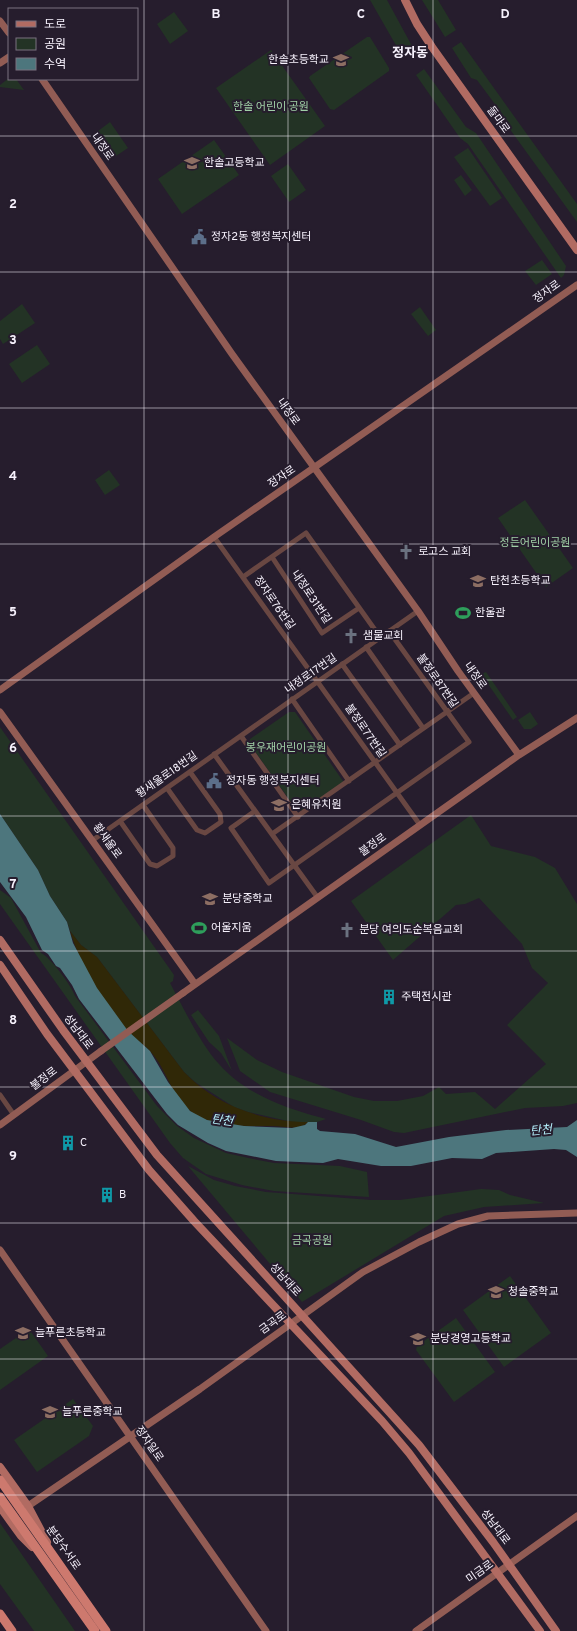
<svg xmlns="http://www.w3.org/2000/svg" width="577" height="1631" font-family="Overpass,'Noto Sans KR',sans-serif">
<style>
.green{fill:#233325}
.sand{fill:#302807}
.water{fill:#4d767d}
.lines{fill:none;stroke-linecap:round;stroke-linejoin:round}
.street{stroke:#694742;stroke-width:5}
.secondary{stroke:#925c54;stroke-width:7}
.primary{stroke:#b16b62;stroke-width:8}
.highway{stroke:#cd796e;stroke-width:9}
.secondary-bridge{stroke:#925c54;stroke-width:7}
.grid{fill:none;stroke:#f7f2fd;stroke-width:1;stroke-opacity:0.55}
.labels{text-anchor:middle;dominant-baseline:central;stroke-width:4;stroke-linejoin:round;paint-order:stroke}
.poi-label{font-size:11px;fill:#f7f2fd;stroke:#261d2d;text-anchor:start}
.park-label{font-size:11px;fill:#a0d0a6;stroke:#261d2d}
.street-label{font-size:11px;fill:#f7f2fd;stroke:#261d2d}
.water-label{font-size:12px;font-style:italic;fill:#b5f0fc;stroke:#261d2d}
.quarter-label{font-size:13px;font-weight:bold;fill:#f7f2fd;stroke:#261d2d}
.grid-label{font-size:13px;text-anchor:middle;font-weight:bold;fill:#f7f2fd;stroke:#261d2d;stroke-width:4;stroke-linejoin:round;paint-order:stroke}
</style>
<rect width="100%" height="100%" fill="#261d2d"/>
<path class="green" d="M370,0H387L412,46L401,54Z
M422,0H438L456,30L445,37Z
M174,12L188,31L170,44L157,24Z
M367,37H370L389,68V71L334,110L330,109L309,78L310,76Z
M461,42L577,204V222L509,128L506,119L477,80L471,78L452,48Z
M271,50L325,126L270,165L216,88Z
M424,69L466,127L476,133L566,266L564,275L561,278L468,144L460,138L416,75Z
M9,78L16,79L24,90L0,87V85Z
M110,122L128,148L116,156L98,131Z
M214,140L239,175L182,214L158,179Z
M468,148L502,198L490,206L454,157Z
M288,164L306,190L289,202L271,176Z
M461,175L472,190L465,196L454,180Z
M542,260L552,274L536,285L525,271Z
M22,304L35,323L3,344L0,339V321Z
M420,307L436,330L428,336L411,314Z
M37,345L50,364L22,383L9,364Z
M109,470L120,485L105,495L95,480Z
M525,500L573,568L546,587L498,518Z
M486,672L517,717L513,720L481,674Z
M289,712H295L345,784L301,811L296,809L249,743L250,739Z
M530,712L538,724L531,729H524L518,720Z
M0,727L174,975L173,981L170,983C183,1007 201,1045 219,1064C246,1095 288,1109 326,1119L317,1122H292L248,1112L234,1107L195,1082L184,1072L97,957L81,945L70,931L67,922L50,896L38,870L0,814Z
M471,815L491,846L535,857L555,868L577,904V1103L563,1106L525,1108L404,1133L394,1132L361,1120L270,1092L240,1071L227,1038L257,1060L282,1072L354,1097L374,1101H397L423,1096L439,1087L446,1094L475,1092L495,1109L546,1064L507,1025L548,983L532,968L522,944L479,898L465,904L456,905L393,960L351,901Z
M0,890L11,898L41,953C50,957 72,986 75,996L157,1106L177,1126L194,1138L226,1153L253,1159L274,1163L340,1166L367,1172L369,1197L274,1191L242,1185L206,1174L183,1158L170,1143L0,904Z
M198,1010L219,1036L232,1071L221,1053L209,1042L191,1015Z
M188,1166L214,1180L235,1186L266,1192L371,1200H400L481,1189L499,1190L510,1195L544,1203L484,1207L444,1216L302,1302Z
M510,1276L551,1333L504,1367L463,1310Z
M456,1318L495,1372L454,1402L416,1350L417,1346Z
M29,1329L48,1356L0,1390V1349Z
M73,1399L93,1426L89,1436L37,1472L14,1440Z
M0,1524V1523L75,1631H34L0,1584Z"/>
<path class="sand" d="M70,931L81,945L97,957L184,1072C215,1105 263,1122 308,1122C299,1132 282,1125 270,1126C249,1126 217,1127 198,1116C172,1102 168,1070 150,1051C144,1044 134,1039 128,1031C105,1005 80,965 70,931Z"/>
<path class="water" d="M0,814L38,870L50,896L67,922L73,943L97,988L128,1031L150,1051L168,1082L190,1111L207,1120L244,1126L292,1128L305,1125L308,1122H317V1129L320,1131L355,1134L396,1147L449,1137L506,1130L567,1127L577,1120V1157L566,1150L554,1149L496,1153L482,1159L452,1158L411,1166H381L338,1159L323,1163L276,1161L226,1151L208,1143L178,1125L167,1114L79,999L72,985L60,968L56,966L48,954L42,950L26,917L0,882Z"/>
<g class="lines">
<path class="street" d="M214,537L420,825
M272,557L322,633L359,608
M243,577L306,533L380,637
M366,647L423,728
M342,664L400,745
M292,699L349,781
M241,736L298,817
M214,754L318,898
M167,788L197,830L205,833L221,822L220,814L190,772
M255,811L231,828L269,883L469,742L389,631
M120,821L150,864L157,866L173,856V848L143,805
M272,834L474,693
M93,840L418,611
M0,1095L14,1115"/>
<path class="secondary" d="M0,21L9,33
M0,63L9,57
M42,79L232,354L418,611L458,671L519,755
M0,690L214,537L577,285
M0,712L195,984
M183,993L519,755L577,718
M0,1125L101,1051
M0,1250L266,1631
M28,1506L200,1389L363,1272L419,1242L458,1224L488,1216L577,1213
M416,1631L577,1516"/>
<path class="primary" d="M405,0L417,24L432,47L577,250
M0,940L63,1030L157,1155L419,1445L493,1542L556,1631
M0,965L47,1034L149,1170L194,1221L382,1421L409,1453L540,1631
M0,1467L28,1506L47,1542
M0,1507L21,1536L32,1547"/>
<path class="highway" d="M0,1480L106,1631
M0,1497L95,1631
M0,1614L12,1631"/>
<path class="secondary-bridge" d="M101,1051L183,993"/>
</g>
<path class="grid" d="M144,0V1631M288,0V1631M433,0V1631M0,136H577M0,272H577M0,408H577M0,544H577M0,680H577M0,816H577M0,951H577M0,1087H577M0,1223H577M0,1359H577M0,1495H577"/>
<defs>
<symbol id="school-bare" viewBox="-9 -9 18 18"><path d="M0-5L7-2L0 1L-7-2ZM-4 1L0 2.5L4 1V4Q0 6-4 4Z" fill="#8d6e63" stroke="#261d2d" stroke-width="2.5" paint-order="stroke"/></symbol>
<symbol id="civic-bare" viewBox="-9 -9 18 18"><path d="M-.6-6.5H3V-4.5H.6V-3L4-1V1h2V6H-6V1h2V-1L-.6-3ZM-1.2 2.5V6h2.4V2.5Z" fill="#5c6f8a" stroke="#261d2d" stroke-width="2.5" paint-order="stroke"/></symbol>
<symbol id="church-bare" viewBox="-9 -9 18 18"><path d="M-1.2-6h2.4v3.5h3.3v2.4h-3.3V6h-2.4V-.1h-3.3v-2.4h3.3Z" fill="#6b7280" stroke="#261d2d" stroke-width="2.5" paint-order="stroke"/></symbol>
<symbol id="stadium-bare" viewBox="-9 -9 18 18"><path d="M0-5a6.5 5 0 1 0 0 10a6.5 5 0 1 0 0-10ZM-3.5-1.8h7v3.6h-7Z" fill="#2e9e5b" stroke="#261d2d" stroke-width="2.5" paint-order="stroke"/></symbol>
<symbol id="building-bare" viewBox="-9 -9 18 18"><path d="M-4-6H4V6H1V3H-1V6H-4ZM-2.5-4.3h1.7v1.8h-1.7ZM.8-4.3h1.7v1.8H.8ZM-2.5-1h1.7V.8h-1.7ZM.8-1h1.7V.8H.8Z" fill="#0f9aa8" stroke="#261d2d" stroke-width="2.5" paint-order="stroke"/></symbol>
</defs>
<g fill-rule="evenodd">
<use href="#school-bare" x="330" y="49" width="22" height="22"/>
<use href="#school-bare" x="181" y="152" width="22" height="22"/>
<use href="#civic-bare" x="188" y="226" width="22" height="22"/>
<use href="#church-bare" x="395" y="541" width="22" height="22"/>
<use href="#school-bare" x="467" y="570" width="22" height="22"/>
<use href="#stadium-bare" x="452" y="602" width="22" height="22"/>
<use href="#church-bare" x="340" y="625" width="22" height="22"/>
<use href="#civic-bare" x="203" y="770" width="22" height="22"/>
<use href="#school-bare" x="268" y="794" width="22" height="22"/>
<use href="#school-bare" x="199" y="888" width="22" height="22"/>
<use href="#stadium-bare" x="188" y="917" width="22" height="22"/>
<use href="#church-bare" x="336" y="919" width="22" height="22"/>
<use href="#building-bare" x="378" y="986" width="22" height="22"/>
<use href="#building-bare" x="57" y="1132" width="22" height="22"/>
<use href="#building-bare" x="96" y="1184" width="22" height="22"/>
<use href="#school-bare" x="485" y="1281" width="22" height="22"/>
<use href="#school-bare" x="12" y="1322" width="22" height="22"/>
<use href="#school-bare" x="407" y="1328" width="22" height="22"/>
<use href="#school-bare" x="39" y="1401" width="22" height="22"/>
</g>
<g class="labels">
<g class="poi-label">
<text x="329" y="60" text-anchor="end">한솔초등학교</text>
<text x="204" y="163">한솔고등학교</text>
<text x="211" y="237">정자2동 행정복지센터</text>
<text x="418" y="552">로고스 교회</text>
<text x="490" y="581">탄천초등학교</text>
<text x="475" y="613">한울관</text>
<text x="363" y="636">샘물교회</text>
<text x="226" y="781">정자동 행정복지센터</text>
<text x="291" y="805">은혜유치원</text>
<text x="222" y="899">분당중학교</text>
<text x="211" y="928">어울지움</text>
<text x="359" y="930">분당 여의도순복음교회</text>
<text x="401" y="997">주택전시관</text>
<text x="80" y="1143">C</text>
<text x="119" y="1195">B</text>
<text x="508" y="1292">청솔중학교</text>
<text x="35" y="1333">늘푸른초등학교</text>
<text x="430" y="1339">분당경영고등학교</text>
<text x="62" y="1412">늘푸른중학교</text>
</g>
<g class="park-label">
<text x="271" y="107">한솔 어린이 공원</text>
<text x="535" y="543">정든어린이공원</text>
<text x="286" y="748">봉우재어린이공원</text>
<text x="312" y="1241">금곡공원</text>
</g>
<g class="street-label">
<text transform="translate(498 120) rotate(54)">돌마로</text>
<text transform="translate(102 147) rotate(55)">내정로</text>
<text transform="translate(547 292) rotate(-35)">정자로</text>
<text transform="translate(288 412) rotate(54)">내정로</text>
<text transform="translate(282 477) rotate(-34)">정자로</text>
<text transform="translate(311 597) rotate(56)">내정로31번길</text>
<text transform="translate(274 603) rotate(55)">정자로76번길</text>
<text transform="translate(311 674) rotate(-35)">내정로17번길</text>
<text transform="translate(475 676) rotate(55)">내정로</text>
<text transform="translate(437 681) rotate(55)">불정로87번길</text>
<text transform="translate(365 731) rotate(55)">불정로77번길</text>
<text transform="translate(167 775) rotate(-35)">황새울로18번길</text>
<text transform="translate(107 841) rotate(54)">황새울로</text>
<text transform="translate(373 845) rotate(-35)">불정로</text>
<text transform="translate(78 1032) rotate(53)">성남대로</text>
<text transform="translate(44 1079) rotate(-37)">불정로</text>
<text transform="translate(285 1280) rotate(48)">성남대로</text>
<text transform="translate(273 1323) rotate(-36)">금곡로</text>
<text transform="translate(149 1444) rotate(55)">정자일로</text>
<text transform="translate(495 1527) rotate(53)">성남대로</text>
<text transform="translate(63 1548) rotate(55)">분당수서로</text>
<text transform="translate(480 1572) rotate(-35)">미금로</text>
</g>
<g class="water-label">
<text transform="translate(222 1121) rotate(8)">탄천</text>
<text transform="translate(541 1131) rotate(-5)">탄천</text>
</g>
<g class="quarter-label">
<text x="410" y="54">정자동</text>
</g>
</g>
<g class="grid-label">
<text x="216" y="18">B</text>
<text x="361" y="18">C</text>
<text x="505" y="18">D</text>
<text x="13" y="208">2</text>
<text x="13" y="344">3</text>
<text x="13" y="480">4</text>
<text x="13" y="616">5</text>
<text x="13" y="752">6</text>
<text x="13" y="888">7</text>
<text x="13" y="1024">8</text>
<text x="13" y="1160">9</text>
</g>
<rect x="8" y="8" width="130" height="72" fill="#261d2d" stroke="#7a7280"/>
<rect x="16" y="21" width="20" height="6" fill="#b16b62" stroke="#7a7280"/>
<text x="44" y="28" font-size="12" fill="#f7f2fd">도로</text>
<rect x="16" y="38" width="20" height="12" fill="#233325" stroke="#7a7280"/>
<text x="44" y="48" font-size="12" fill="#f7f2fd">공원</text>
<rect x="16" y="58" width="20" height="12" fill="#4d767d" stroke="#7a7280"/>
<text x="44" y="68" font-size="12" fill="#f7f2fd">수역</text>
</svg>
